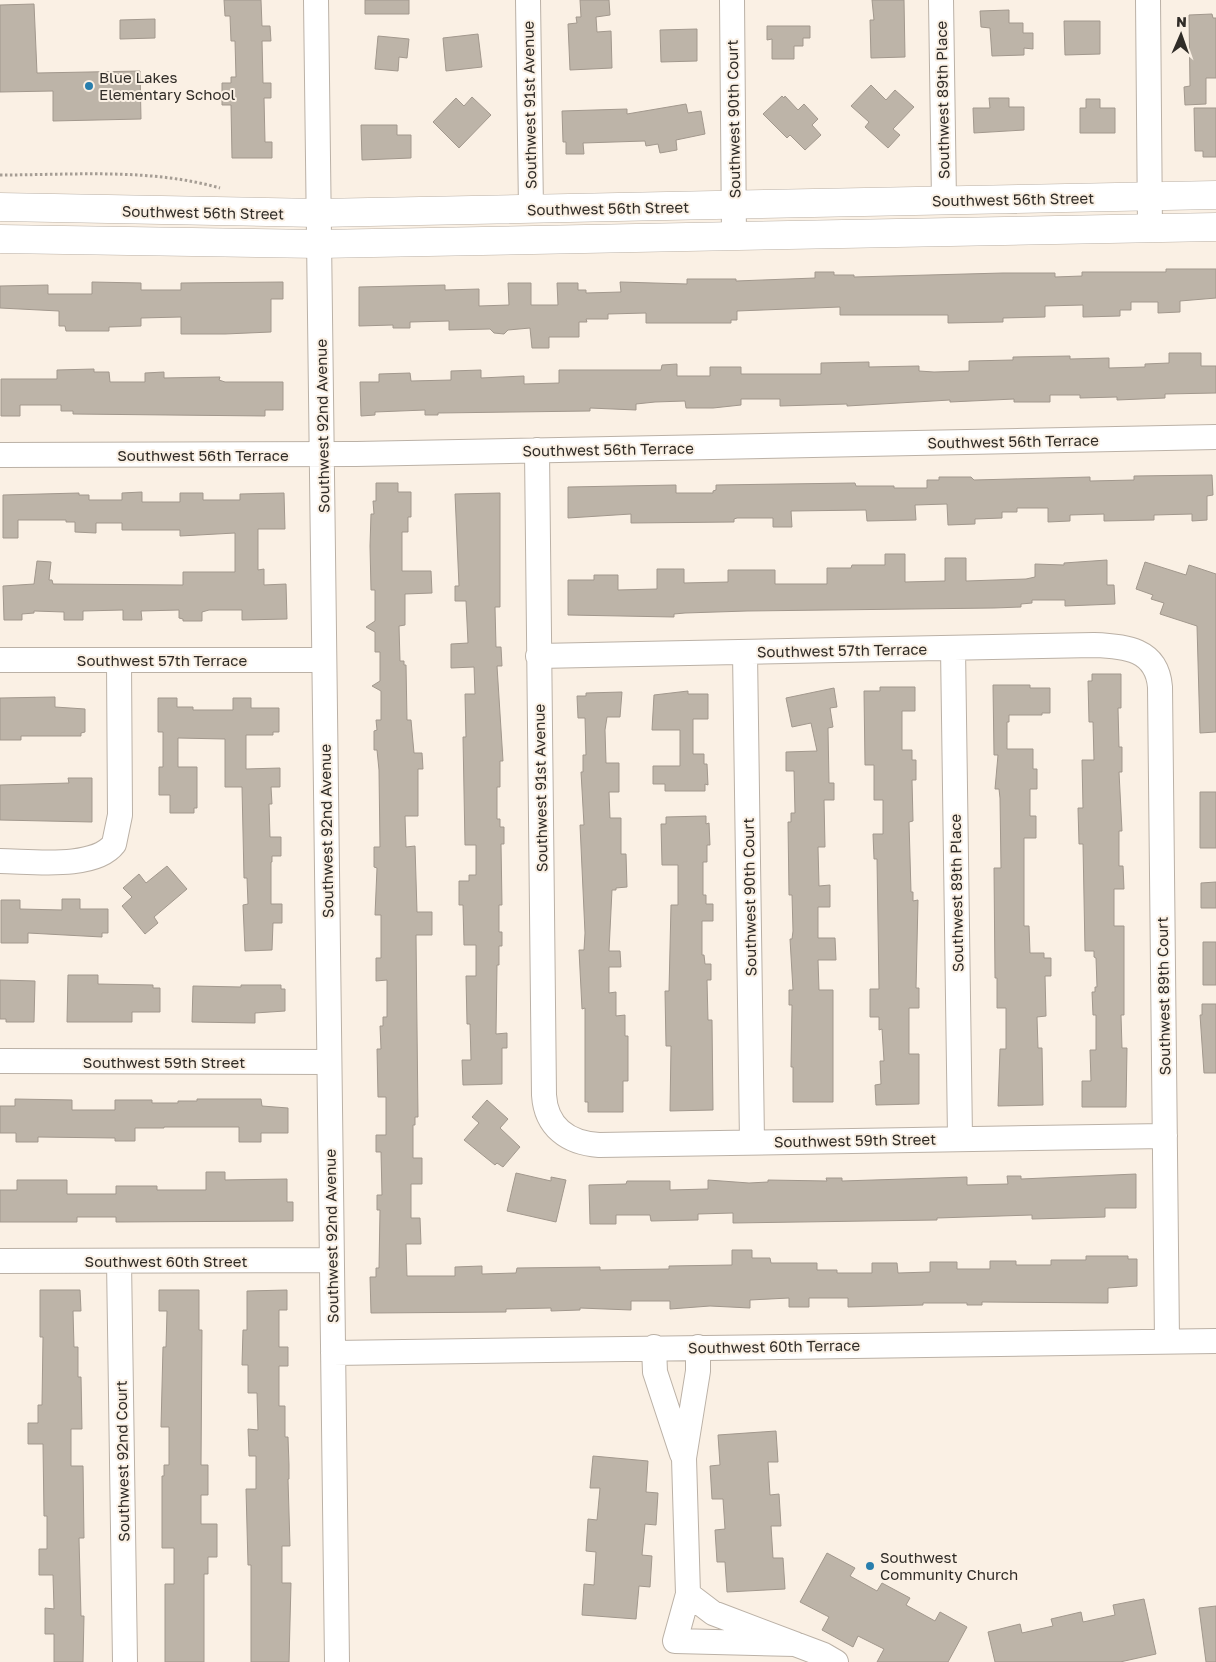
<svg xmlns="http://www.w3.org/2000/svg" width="1216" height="1662" font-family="'Golos Text',sans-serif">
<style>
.building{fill:#bdb4a8;stroke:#a2988d}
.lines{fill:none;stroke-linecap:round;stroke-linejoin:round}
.minor-casing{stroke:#bbb1a6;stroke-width:26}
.major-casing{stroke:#bbb1a6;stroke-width:29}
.path{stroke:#a59d94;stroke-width:3;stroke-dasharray:2.5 2.5;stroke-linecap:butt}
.minor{stroke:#fff;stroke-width:24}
.major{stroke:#fff;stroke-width:28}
.poi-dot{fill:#287ead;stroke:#faf0e4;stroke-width:2}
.labels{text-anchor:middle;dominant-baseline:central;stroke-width:4;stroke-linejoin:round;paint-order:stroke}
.poi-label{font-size:15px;fill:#302c27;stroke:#faf0e4;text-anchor:start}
.street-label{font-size:15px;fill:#302c27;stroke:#faf0e4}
</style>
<rect width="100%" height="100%" fill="#faf0e4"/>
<path class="building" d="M224,0H261L262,26H270L271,41H262L263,83H271V98H264L265,142H272V158H232L231,105H222V83H231V77H236L235,41H231L230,16H225Z
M365,0H409V14H365Z
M580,0H609L610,15L596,17L597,32L611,31L612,68L570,70L568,24L577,23L576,17H581Z
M872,0H904L905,57L871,58L870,20H874Z
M34,4L37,73L140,71L141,119L53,121V91L0,92V5Z
M1009,10V23H1023V33H1033V49L1024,48V55L992,56L990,28L981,27L980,11Z
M1212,14L1213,18H1216V78H1206V104L1185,105L1184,87L1190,86L1189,15Z
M155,19V38L120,39V20Z
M1064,21H1100V54L1065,55Z
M767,26H810V38H803V46H794V59H772V39L767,40Z
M697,29V61L661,62L660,30Z
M478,34L482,67L446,71L443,38Z
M378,36L409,39L407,58L399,57L398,71L375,69Z
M871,85L886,100L895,90L914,107L893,129L900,135L888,148L865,127L869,122L851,106Z
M782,96L784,98L785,96L798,110L804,104L818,119L812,125L821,135L805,150L790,135L787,138L763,114Z
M472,97L491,115L459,148L433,122L456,98L464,106Z
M989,98H1009V107H1024V130L974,133L973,108H990Z
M1086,99H1100V108H1115V133H1080V108H1086Z
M686,104L688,113L701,111L705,134L676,140L677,150L660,153L658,144L646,146L645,141L583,143L584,154H566V142H563L562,111L627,109V114Z
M1194,108H1216V157H1203V151H1195Z
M361,125H397V135H411V158L362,160Z
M1166,269H1216V298L1180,301V312L1158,313V302H1131V310H1120V316L1083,317V305L1045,306V317L1003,318V322L948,323V315H840V307L737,311V320H731V323H646V313L608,314V319H586L587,322H579V337H549V348H532L530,328L508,330L504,334L494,333L490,329L449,330V321L410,322V328H393V325L359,326V287L445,285V290L479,289V306L509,305L508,283H531V305H558L557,283H578V290H586V293L621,292L620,282L687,284V279H736V281L815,278V272H834V275H854V277L1003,273H1055V277L1082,276V272H1166Z
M92,282L141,283V290H181V283L283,282V299H271V332L225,334H181V317L141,318V326L109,327V331H66L65,326H59V311L0,308V286L48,285V294H92Z
M1169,353H1201V366H1216V393L1165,394V398L1117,400V397L1080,398V395H1050V402H1014V399L950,402V400L847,406V404L780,406V399H741V405L713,408H686L685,401L655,402L636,404V410L590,408V411L438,413V415H425V410L375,412V415L361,416L360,382H379V374L410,373L411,381L451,380V371L481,370V378L524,376V384L559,383V370H661L662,365L677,364V376H710V367H741V374H821V363L869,362V367L919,366V371L934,372L969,371V361L1013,360V357L1070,356V359L1109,358V368L1145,367V364L1169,363Z
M94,369V372H109L110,382H145V373L164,372V378L220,377L219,380L225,382H283V410H265V416L73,414V411H61V405H20V416H1V379H57V370Z
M1212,475L1213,495L1207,496V520L1192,521V514L1154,515V520L1104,521V514L1070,515V521L1048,522V508H1017V512H1002V518L975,519V524L948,525L947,504L915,505L916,520L867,521L866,510L791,511L792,527H773V518H737L734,519V522L631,523V514L568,518V487L676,485V493H713V491L716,490V485L855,483L856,486H894V488H927V480H939V477H971L974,480L1090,477V481L1134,480V476Z
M376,483H398V492H411V517H408V532H402V571H431L432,593L405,594V625L399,626L400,661H404V665H406L407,720H411L414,753H422L423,769H418V816H405L406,847L415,846L417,912H432V935H416L418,1117H415V1125H413V1158H422V1184H411V1218H420L421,1244H406L407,1276H455V1267L482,1266V1274L516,1273L517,1268L600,1267V1270L669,1269V1266L732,1265V1250H752V1258H770L771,1263H817V1270H837V1273H872V1263H897L898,1273L930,1272V1262H957V1269H990V1261H1016V1265H1051V1260H1086V1256H1128V1259H1137V1286L1108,1288V1303L982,1302V1305H967V1303H923V1305L848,1307V1298H809V1307H789V1298L750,1300V1308L710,1306L670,1309V1301H631V1310L580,1308V1310L551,1311V1308L506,1309V1312L371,1313L370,1277H376V1268H379L380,1210H377V1195H382L381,1152H376V1135H386V1097H378L377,1049H381L380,1026H383V1017H387V980L376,981V958H381V915H375L377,868L374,867V847H380L379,770L377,750H374V731L377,730L376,720H381V691L372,686L380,681V652H375V632L366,627L375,621V590H371L370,546L371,514H374L373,501H376Z
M142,492V502H180V493H203V500H240V494L284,493L285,529H258V570L264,569V585L286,584L287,619L242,620V610H209L202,612V621H183V619L179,618V610L141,611L142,620H123V610L83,611V620H64V612L34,611V613L22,614V620H4L3,586L34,584L37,561L51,562L49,580H52L53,584L183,585V572H235V533L180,536V530H122V523H96V533L75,532V522H66V520H18V538H3V495L79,493V495H89V500H122V493Z
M500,493V607H495L496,647H501L502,666H497L503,761H500V787H497V819H500V827H504V844H501L502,905H499V932H502V946H499V965H497L496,1034L507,1033V1048H502V1084L463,1085L462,1060H471L470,1024H467L466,976H476V945H464L463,905H459V881H469V875H476V845H465L463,737H466L465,694H475L474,667L451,668V644L468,643L466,601H455V586H459L455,494Z
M885,554H905V582L945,581V558H966V581L1026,579L1035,577V564L1064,565V563L1107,560V585H1114L1115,604L1065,606V600H1032V603L1021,604V607L994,608L747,611L685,613L674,614V617L568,615V580H594V575H618V590L657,589V569H684V583L728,582V570H775V584H827V568H851L852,565H885Z
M1145,562L1186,575L1189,565L1216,574V732L1200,733L1197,626L1160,614L1164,603L1151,599L1153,595L1136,589Z
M1092,674H1121V708H1118L1119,747H1122V772H1119L1122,831H1119V866H1123L1124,889H1114V926H1124V1015H1121L1122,1048H1127L1126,1107H1082V1081H1091L1090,1050H1096V1015H1093L1092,992H1095V987H1097L1096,958L1094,957V951H1085L1083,844H1079L1078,808H1083L1082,760H1094L1093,722H1089L1088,681H1092Z
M993,685H1030V688H1050V713H1042V715H1009V722H1007V749H1033V769H1037V789H1030V816H1036V838H1024V926H1029L1030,953H1044V958H1051V976H1045L1046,1016L1037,1017L1038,1048H1042L1043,1105L998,1106L1000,1049H1006V1008H997V978H995L994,868H1001L1000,798L999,789H995L998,755H994Z
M880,687H915V711H902V750H912V760H916V780H912L913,821L909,822L911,892H913V901L918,900L916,988H919V1008H909V1054H919V1104L876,1105L875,1085L881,1084L880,1061H884L882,1029L879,1030V1017H870V989H879L877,859H874L873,834H883V800H874V765H865L864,691H880Z
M834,688L837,707L830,708L833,727L828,728L829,783H834V800H824L825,847H818L819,886L830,885V907H818V938H835L836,960H818L819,990H833V1102H793V1067H791L792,1005H789V990H793L790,939H792L793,931L792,895H789L788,822H791V813H795L794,771H786V752L817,751L811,723L792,727L786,698Z
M688,691V694H708V719H693V754H704V764H707L708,785L705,784V791H665V784H653V766H680V730H652L654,695Z
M622,692L620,717H607L605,730L606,763H619V792H609L610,818H621V854H626L627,887L616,888V890H612L609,951H620L621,967H609V993L616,992V1016L625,1015V1036H628V1081H623V1112H588V1102H585V1008L582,1009L579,950H584L585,933L580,825H584L581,772H583V755H586L585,718H578L577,696H586V693Z
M55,697V707L85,709V732L81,733V736H21V740H0V698Z
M158,698H177V707H193V710H233V698H251V708H279V732H273V735H246V769L280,768V787H271L272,804H269L270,837H281V856H272V862H271V904H282V923H273L272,950L245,951L243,905L248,904L247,878H244L242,787H225V739L178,738V767H197V808H194V813H170V795H159V767H163V732H158Z
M68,778H92V822L0,820V785L69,783Z
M1200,792H1216V848H1200Z
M706,816V824L709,823L710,845H707V862H703V895H706V904H713V921H702V955H704L705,964H711V980H707L708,1020H712L713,1110L670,1111L671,1046H666L665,991H669L671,905H678V865H662L661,824H666V817Z
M167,866L187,889L154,917L158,923L145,934L122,906L132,897L123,888L139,874L146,883Z
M1216,882V908H1201V883Z
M62,899H80V909H108V933H102V937L28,933V943H1V900H20V909L62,910Z
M1203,942H1216V985H1203Z
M68,975H98V984L153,985V988H160V1012H132V1022H67Z
M0,980L35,981L34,1022H6V1019H0Z
M241,985H281V989H285V1011L255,1013V1023L192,1022L193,986L241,987Z
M1202,1004H1216V1073H1204L1200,1015H1202Z
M15,1099L72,1100V1110H115V1100H152V1103H178V1101H197V1099H261L262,1106L288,1108V1133H261V1142H239V1127H164V1128H135V1141H115V1138L38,1137V1142H16V1133H0V1106H15Z
M487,1100L508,1119L500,1128L520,1147L503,1167L497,1163L495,1165L464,1140L479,1123L472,1117Z
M206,1172H225V1180L287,1179V1202H293V1221L116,1222V1217H77V1222H0V1190H17V1180H67V1194H116V1186H157V1190H206Z
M516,1173L551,1181V1177L566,1180L556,1222L507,1211Z
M1136,1174V1208H1105V1217L1032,1219V1215L937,1218V1220L733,1223V1213L698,1214V1220L651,1221L650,1215H616V1224H590L589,1185L626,1184L627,1181H670V1190L708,1189V1180L749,1183L768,1182V1180L827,1181L826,1178H842V1181L967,1177V1185L1008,1184L1007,1176H1021V1179Z
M40,1290H80L81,1311H73L74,1347H78V1377H81L82,1429H71V1466H83L84,1538H79L81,1616H84L83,1662H54V1634H45V1608L54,1609L53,1575H39V1549H47V1516H44L43,1444H28V1423H38V1405H42L43,1337H40Z
M159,1290H199V1330H202L201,1465H208V1495H201V1524H217V1557H208V1574H204V1662H165V1584H174V1548H162V1476H164V1465H169V1427H161L163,1347H166L167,1311H159Z
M287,1290V1310H279V1347H288V1366H279V1406H285V1437H288L289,1465V1479H288L290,1546H282V1583H291L289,1662H251V1565H248L246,1489H256V1456H249L248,1429L258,1430L257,1393H248V1365H242L243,1330H247V1291Z
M776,1431L778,1462H768L770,1495L779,1494L781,1526H771L773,1558H783L785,1589L727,1592L725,1562H717L715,1530L725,1529L723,1499H712L710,1466L720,1465L718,1435Z
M593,1456L648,1461L646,1492L658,1493L656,1525L645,1524L642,1555L652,1556L650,1587L639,1586L636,1619L582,1615L584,1584L594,1585L596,1552L586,1551L588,1519L597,1520L600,1488H590Z
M827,1553L855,1568L850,1576L877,1591L882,1583L910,1598L906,1605L935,1621L940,1612L967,1627L948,1662H877L884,1649L858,1636L853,1647L822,1630L829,1617L800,1602Z
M1144,1599L1156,1654L1120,1662H995L988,1632L1020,1624L1022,1633L1053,1626L1051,1619L1081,1612L1083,1622L1115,1615L1113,1605Z
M1216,1606V1662H1206L1199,1608Z"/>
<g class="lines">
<defs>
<path id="minor" d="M316,0L337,1662
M528,0L531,209
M732,0L734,237
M941,0L944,201
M1148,0L1150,229
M537,450L544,1095C546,1127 568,1143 599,1145L1165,1136
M0,455L356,454L1216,437
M953,648L960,1137
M745,652L752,1142
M538,656L1094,645C1125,646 1157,649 1160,687L1167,1341
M0,660H324
M0,861C30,861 94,870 114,844L120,815L119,661
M0,1061L329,1062
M0,1261L331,1260
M119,1261L125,1662
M654,1347L655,1372L682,1454
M698,1347V1371L684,1458L688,1594L675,1641L795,1644
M333,1353L1216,1341
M688,1594L713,1613L824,1655L836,1662"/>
<path id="major" d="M0,207L318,213L1216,195
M0,239L319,244L1216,227"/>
</defs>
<use href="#minor" class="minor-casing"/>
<use href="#major" class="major-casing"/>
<path class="path" d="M0,175C73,175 150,168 220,188"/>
<use href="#minor" class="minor"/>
<use href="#major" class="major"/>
</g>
<g class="poi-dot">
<circle cx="89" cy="86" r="5"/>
<circle cx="870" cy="1566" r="5"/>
</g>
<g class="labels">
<g class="poi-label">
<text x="99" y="77">Blue Lakes<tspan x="99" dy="17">Elementary School</tspan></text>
<text x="880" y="1557">Southwest<tspan x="880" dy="17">Community Church</tspan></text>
</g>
<g class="street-label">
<text transform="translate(942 100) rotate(-91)">Southwest 89th Place</text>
<text transform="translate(529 105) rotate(-91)">Southwest 91st Avenue</text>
<text transform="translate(733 119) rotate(-91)">Southwest 90th Court</text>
<text transform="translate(1013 199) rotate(-1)">Southwest 56th Street</text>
<text transform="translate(608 208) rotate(-1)">Southwest 56th Street</text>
<text transform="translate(203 212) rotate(1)">Southwest 56th Street</text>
<text transform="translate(322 426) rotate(-91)">Southwest 92nd Avenue</text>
<text transform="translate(1013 441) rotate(-1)">Southwest 56th Terrace</text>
<text transform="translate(608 449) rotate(-1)">Southwest 56th Terrace</text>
<text x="203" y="455">Southwest 56th Terrace</text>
<text transform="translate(842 650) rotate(-1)">Southwest 57th Terrace</text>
<text x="162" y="660">Southwest 57th Terrace</text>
<text transform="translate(540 788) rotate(-91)">Southwest 91st Avenue</text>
<text transform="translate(326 831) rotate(-91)">Southwest 92nd Avenue</text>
<text transform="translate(956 893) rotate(-91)">Southwest 89th Place</text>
<text transform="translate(749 897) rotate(-91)">Southwest 90th Court</text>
<text transform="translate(1163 996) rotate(-91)">Southwest 89th Court</text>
<text x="164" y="1062">Southwest 59th Street</text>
<text transform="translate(855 1140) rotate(-1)">Southwest 59th Street</text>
<text transform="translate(331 1236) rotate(-91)">Southwest 92nd Avenue</text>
<text x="166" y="1261">Southwest 60th Street</text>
<text transform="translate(774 1346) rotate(-1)">Southwest 60th Terrace</text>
<text transform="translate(122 1461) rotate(-91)">Southwest 92nd Court</text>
</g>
</g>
<g transform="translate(1181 35) rotate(2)" stroke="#faf0e4" stroke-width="4" paint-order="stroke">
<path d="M0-4L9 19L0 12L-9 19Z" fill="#302c27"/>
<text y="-8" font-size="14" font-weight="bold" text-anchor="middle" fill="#302c27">N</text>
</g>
</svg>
